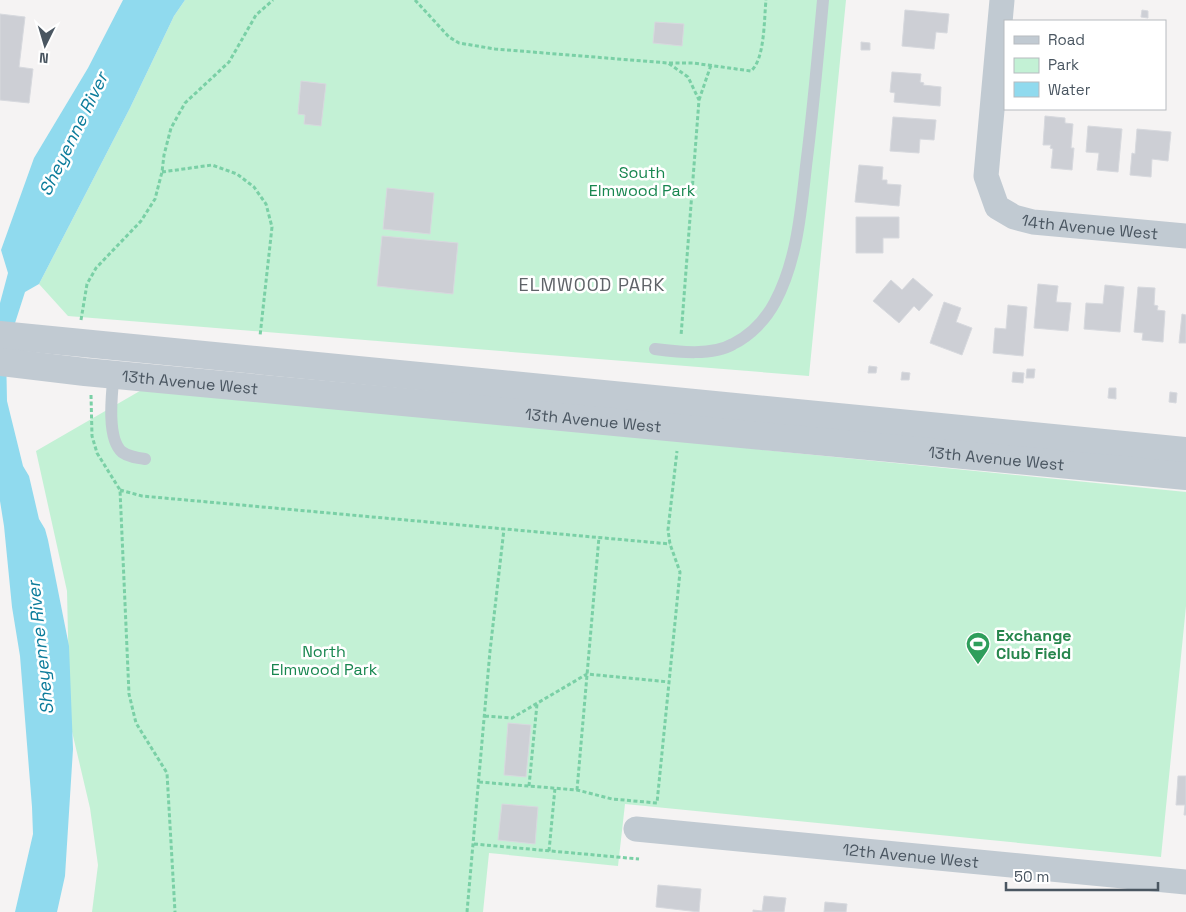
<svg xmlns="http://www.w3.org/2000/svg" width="1186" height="912" font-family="'Space Grotesk',sans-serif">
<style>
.green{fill:#c3f1d5}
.water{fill:#90daee}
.building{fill:#cdcfd5;stroke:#d7d9de}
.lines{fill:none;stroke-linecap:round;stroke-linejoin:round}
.path{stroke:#7ad0a6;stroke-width:3;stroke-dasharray:4 2.5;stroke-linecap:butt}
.service{stroke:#c1cad2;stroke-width:12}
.minor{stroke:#c1cad2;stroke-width:25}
.tertiary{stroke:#c1cad2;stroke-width:28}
.labels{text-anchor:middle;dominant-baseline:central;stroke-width:5;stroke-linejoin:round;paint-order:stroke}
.park-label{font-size:16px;fill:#17864f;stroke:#fff}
.street-label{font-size:16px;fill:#4a5661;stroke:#fff}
.leisure-label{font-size:16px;font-weight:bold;fill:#27864d;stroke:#fff;text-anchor:start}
.water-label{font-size:18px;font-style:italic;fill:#0c7c9b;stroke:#fff}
.neighbourhood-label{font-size:18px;letter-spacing:1px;fill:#5f6368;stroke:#fff}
</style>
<rect width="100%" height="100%" fill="#f5f3f3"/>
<path class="green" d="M185,0H846L809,376L68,316L39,284L130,108L174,16Z
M145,388L1186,492V606L1161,857L625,804L618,866L489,853L483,912H92L98,865L90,808L70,723L67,591L36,451Z"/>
<path class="water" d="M123,0H185L174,16L130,108L39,284L25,292L6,351L7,401L23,466L29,476L39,519L45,529L48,540L69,646L73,749L65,876L57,912H15L33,834L32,807L20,656L12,607L4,526L0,501V303L8,273L1,250L34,158L88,68Z"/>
<path class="building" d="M905,10L949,14L947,33L936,32L934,49L902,46Z
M1142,10L1148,11V18L1141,17Z
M0,14L25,17L19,67L33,69L29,103L0,100Z
M655,22L684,24L682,46L653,43Z
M861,42L870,43V50H861Z
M892,72L921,74L920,82L924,83L923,85L941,87L940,106L894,102L895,93L890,92Z
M301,81L326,84L321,126L304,124L305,115L298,114Z
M1045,116L1065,118V123L1073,124L1071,148H1074L1072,170L1051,168L1053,149L1050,148L1051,145H1043Z
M893,117L936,120L934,140L920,139L919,153L890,151Z
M1088,126L1122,129L1118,172L1097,170L1099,153L1086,152Z
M1137,129L1171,132L1168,161L1152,159L1151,177L1130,175L1132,153L1135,154Z
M859,165L883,167L882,180H887V184L901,185L899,206L855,202Z
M387,188L434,193L430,234L383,229Z
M856,217H899V238H883V253H856Z
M382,236L458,243L453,294L377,286Z
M913,278L933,295L919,311L914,306L899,323L873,301L891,280L902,290Z
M1038,284L1058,286L1056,302L1071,303L1068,331L1034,328Z
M1105,285L1124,287L1120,332L1084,329L1086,303L1103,304Z
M1138,287L1155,288L1154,305L1158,306L1157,310L1165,311L1163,342L1142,340L1143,333L1134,332Z
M944,302L961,308L956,322L972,328L962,355L930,343Z
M1008,305L1027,307L1023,356L993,353L995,328L1006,329Z
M1182,314L1186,315V343H1179Z
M869,366L877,367L876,373H868Z
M1027,369H1035L1034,378H1026Z
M902,372L910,373L909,380H901Z
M1013,372L1024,373L1023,383L1012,382Z
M1109,388H1116V399L1108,398Z
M1170,392L1177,393L1176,403L1169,402Z
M508,723L531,725L526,777L504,775Z
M1178,776H1186V815H1184L1185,805H1176Z
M502,804L538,807L535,844L498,840Z
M658,885L701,889L699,912L656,907Z
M764,896L786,898L784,912H753V910L762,911Z
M825,902L847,904L846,912H824Z"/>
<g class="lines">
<path class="path" d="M415,0L449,37L459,43L495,49L668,63L688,77L699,100L681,336
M669,63H693L751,71C765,59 764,19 766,0
M699,100L711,65
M162,172L212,165L237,174L254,187L266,204L272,227L260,336
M81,320L87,284L96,268L141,221L155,199L162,172L164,155L171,128L185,103L229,62L256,15L273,0
M91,395L92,436L97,453L120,490L129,694L136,723L167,773L175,912
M120,490L142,496L670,544
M485,716L512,718L587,674L669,682
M479,782L577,790L612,799L657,803L680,572L670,544L668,530L677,451
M529,786L537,704
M577,790L599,537
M474,844L639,859
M549,851L555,788
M467,912L490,651L504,529"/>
<path class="service" d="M655,349C678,352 713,356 733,344C751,335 766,319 775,302C797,261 801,211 806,166C813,111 818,55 823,0
M114,371C112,392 106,438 122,452C129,457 137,458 145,459"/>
<g class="minor">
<path id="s1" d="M1002,0L986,176L997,207L1014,217L1033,222L1186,236"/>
<path id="s2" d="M636,829L1186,882"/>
</g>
<g class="tertiary">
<path d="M0,335L1186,451"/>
<path id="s3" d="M0,362L85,372L1186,476"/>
</g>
</g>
<defs>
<symbol id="stadium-pin" viewBox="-11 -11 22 30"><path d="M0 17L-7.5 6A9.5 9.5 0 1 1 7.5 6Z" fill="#2e9e5b" stroke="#fff"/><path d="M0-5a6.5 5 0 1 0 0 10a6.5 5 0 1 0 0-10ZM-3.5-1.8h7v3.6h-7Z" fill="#fff"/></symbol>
</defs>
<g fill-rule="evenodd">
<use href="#stadium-pin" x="964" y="630" width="28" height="38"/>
</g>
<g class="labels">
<g class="park-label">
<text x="642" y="172">South<tspan x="642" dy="18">Elmwood Park</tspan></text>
<text x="324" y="651">North<tspan x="324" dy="18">Elmwood Park</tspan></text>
</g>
<g class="street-label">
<text stroke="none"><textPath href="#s1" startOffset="306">14th Avenue West</textPath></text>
<text stroke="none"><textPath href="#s3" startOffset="191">13th Avenue West</textPath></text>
<text stroke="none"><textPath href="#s3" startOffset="596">13th Avenue West</textPath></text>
<text stroke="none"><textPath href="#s3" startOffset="1001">13th Avenue West</textPath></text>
<text stroke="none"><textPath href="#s2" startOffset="276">12th Avenue West</textPath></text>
</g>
<g class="leisure-label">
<text x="996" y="635">Exchange<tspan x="996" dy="18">Club Field</tspan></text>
</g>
<g class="water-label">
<text transform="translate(73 134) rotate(-64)">Sheyenne River</text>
<text transform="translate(40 648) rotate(-96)">Sheyenne River</text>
</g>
<g class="neighbourhood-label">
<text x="592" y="284">ELMWOOD PARK</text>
</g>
</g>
<rect x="1004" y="20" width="162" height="90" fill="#ffffff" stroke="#b7bbc0"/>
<rect x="1014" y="36" width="25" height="8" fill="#c1cad2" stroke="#b7bbc0"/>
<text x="1048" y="45" font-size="15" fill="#4a5661">Road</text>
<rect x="1014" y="58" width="25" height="15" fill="#c3f1d5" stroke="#b7bbc0"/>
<text x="1048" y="70" font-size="15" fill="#4a5661">Park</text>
<rect x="1014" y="82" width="25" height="15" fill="#90daee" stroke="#b7bbc0"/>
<text x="1048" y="95" font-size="15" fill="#4a5661">Water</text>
<g transform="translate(45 45) rotate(185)" stroke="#ffffff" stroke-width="4" paint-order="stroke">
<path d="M0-4L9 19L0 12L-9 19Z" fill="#4a5661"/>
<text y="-8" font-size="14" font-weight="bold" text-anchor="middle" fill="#4a5661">N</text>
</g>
<path d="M1006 882v8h152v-8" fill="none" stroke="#4a5661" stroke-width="2.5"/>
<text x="1014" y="882" font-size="15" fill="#4a5661" stroke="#ffffff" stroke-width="4" paint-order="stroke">50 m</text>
</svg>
